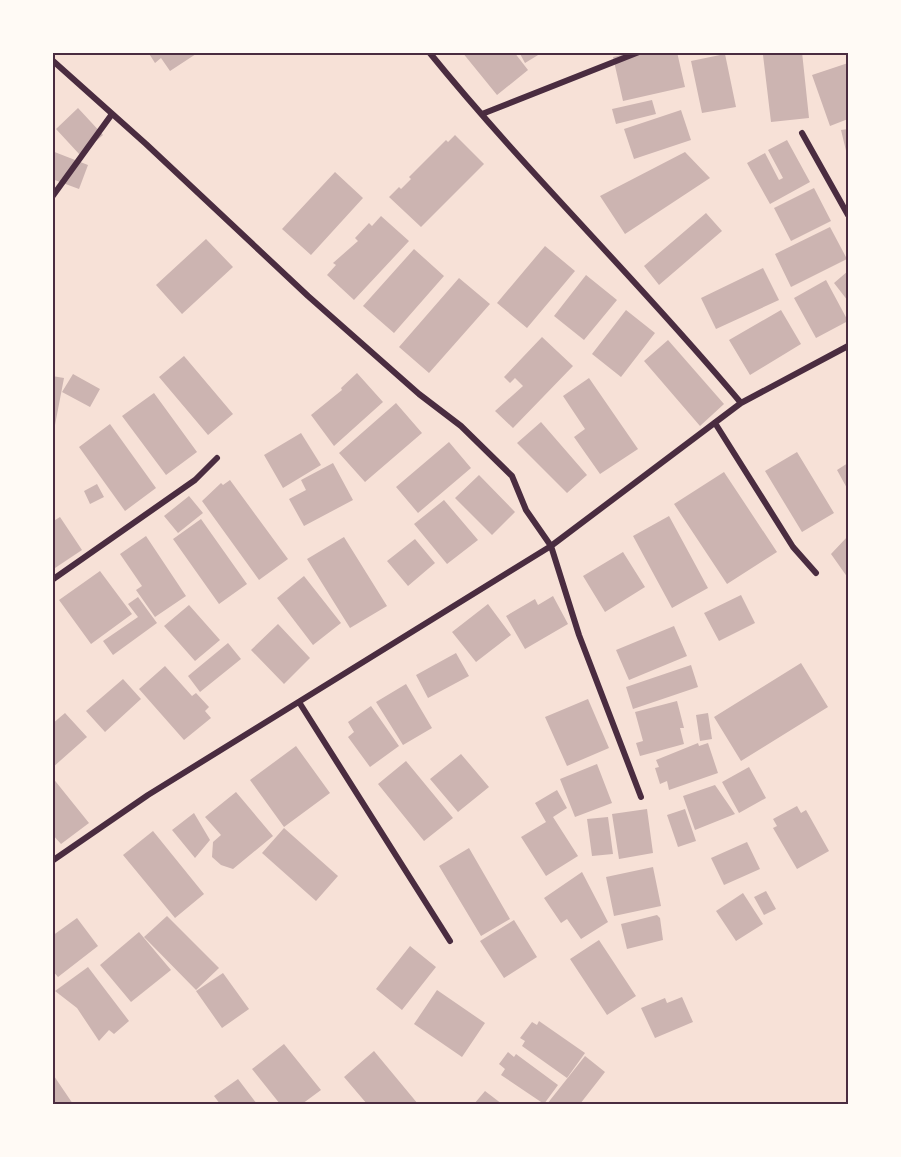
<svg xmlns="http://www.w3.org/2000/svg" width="901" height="1157" font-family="Montserrat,sans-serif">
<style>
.building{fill:#ccb4b1}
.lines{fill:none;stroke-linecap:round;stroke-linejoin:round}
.minor{stroke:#4a2c40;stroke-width:6}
.neatline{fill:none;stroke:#4a2c40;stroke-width:2}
</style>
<rect width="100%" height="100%" fill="#f7e1d7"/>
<path class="building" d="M148,52H199L170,71L161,58L155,63Z
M462,52H514L528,70L497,95Z
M519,52H543L525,63Z
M635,52H677L685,87L623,101L613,57Z
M802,52L809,118L771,122L763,55Z
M725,54L736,107L702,113L691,61Z
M848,63V119L830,126L812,75Z
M652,100L656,114L616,124L612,109Z
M78,108L103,135L80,155L56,129Z
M681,110L691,140L634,159L624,129Z
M848,129V159L841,130Z
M455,135L484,164L421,227L389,197L399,187L401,189L411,179L409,177L446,140L448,142Z
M787,140L810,182L770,204L747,163L765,153L779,180L783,178L768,150Z
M52,151L88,165L79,189L52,179Z
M685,152L710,178L625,234L600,196Z
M335,172L363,198L311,255L282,229Z
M814,188L831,221L791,241L774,208Z
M706,213L722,231L659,285L644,266Z
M381,216L409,241L354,300L327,275L336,265L333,263L358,241L355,238L369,223L372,226Z
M830,227L847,259L791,287L775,254Z
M206,239L233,267L182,314L156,285Z
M545,246L575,271L527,328L497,303Z
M414,249L444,276L394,333L363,306Z
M763,268L779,300L716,329L701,298Z
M848,271V301L834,283Z
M586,275L617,300L584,340L554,316Z
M459,278L490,304L429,373L399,347Z
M826,280L848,321L816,338L794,298Z
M626,310L655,333L621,377L592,354Z
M781,310L801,344L750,375L729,340Z
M542,337L573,366L513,428L495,411L523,386L515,378L510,383L504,377Z
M668,340L724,404L700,426L644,361Z
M184,356L233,414L208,435L159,377Z
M357,373L383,402L334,446L311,415L342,390L341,388Z
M73,374L100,389L90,407L62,392Z
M52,376L64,378L55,425L52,424Z
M589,378L638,449L600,474L574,437L585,429L563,396Z
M154,393L197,452L166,475L122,416Z
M396,403L422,433L365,482L339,453Z
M541,422L587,475L567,493L517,443Z
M110,424L156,488L125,511L79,447Z
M301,433L321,465L283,488L264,455Z
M449,442L471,468L418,513L396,487Z
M797,452L834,513L802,532L765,471Z
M333,463L353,500L304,526L289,499L306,490L301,480Z
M848,463V490L837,470Z
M724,472L777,552L727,584L674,504Z
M479,475L515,512L492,535L455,498Z
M230,480L288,559L259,580L202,501L221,483L223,485Z
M97,484L104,497L90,504L84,491Z
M189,496L203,513L178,533L164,516Z
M444,500L478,540L447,564L414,524Z
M669,516L708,588L672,608L633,536Z
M60,517L82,550L52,570V522Z
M201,519L247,584L219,604L173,539Z
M146,536L186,596L155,617L136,590L142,586L120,554Z
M848,536V578L831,554Z
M344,537L387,606L350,628L307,559Z
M415,539L435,563L408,586L387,561Z
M623,552L645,587L605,612L583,576Z
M100,571L132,614L91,644L59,600Z
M304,576L341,623L313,645L277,598Z
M741,595L755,623L719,641L704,613Z
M553,596L568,624L525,649L506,616L535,599L538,605Z
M138,597L157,623L113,655L103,641L138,617L128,604Z
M488,604L511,635L476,662L452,632Z
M189,605L220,640L195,661L164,626Z
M278,624L310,658L284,684L251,650Z
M674,626L687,656L629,680L616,650Z
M228,643L241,659L200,692L188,676Z
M456,653L469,676L428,698L416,675Z
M801,663L828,707L741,761L714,717Z
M691,665L698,687L633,709L626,687Z
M165,666L192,696L196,693L209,707L205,711L211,718L184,740L139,689Z
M123,679L141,699L105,732L86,711Z
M406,684L432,728L403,745L376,702Z
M588,699L609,748L567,766L545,717Z
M677,701L684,728H680L684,744L640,756L636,743L643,741L635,712Z
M371,706L399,746L370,767L348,737L354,732L348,722Z
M65,713L87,737L52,768V724Z
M708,713L712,739L700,741L696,715Z
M698,743L699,746L708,743L718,773L669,790L667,781L660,784L655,768L659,767L656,760Z
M296,746L330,793L284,827L250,780Z
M461,754L489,787L458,812L430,779Z
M406,761L453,818L424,841L378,784Z
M597,764L612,803L575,817L560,779Z
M749,767L766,798L739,813L722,782Z
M52,777L89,823L61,844L52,834Z
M715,785L735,814L695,830L683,796Z
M557,790L567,808L553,817L578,856L546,876L521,837L546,822L535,803Z
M236,792L273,836L233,869L221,865L212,857L213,842L221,835L205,817Z
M797,806L801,813L806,810L829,851L797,869L773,828L777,826L773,819Z
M647,809L653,853L619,859L612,814Z
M685,809L696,841L678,847L667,815Z
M194,813L210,840L195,858L172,830Z
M608,817L613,854L592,856L587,819Z
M284,828L338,876L316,901L262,853Z
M153,831L204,894L175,918L123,855Z
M747,842L760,869L724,885L711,858Z
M469,848L510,919L481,936L439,866Z
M653,867L661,906L614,916L606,877Z
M582,872L608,922L581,939L567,919L561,923L544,898Z
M766,891L776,909L764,915L754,897Z
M743,893L763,924L736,941L716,911Z
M657,915L660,918L663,940L627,949L621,924Z
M167,916L219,968L196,990L144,937Z
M77,918L98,946L58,977L52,970V936Z
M514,920L537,957L504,978L480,941Z
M139,932L171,970L131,1002L100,965Z
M599,940L636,996L607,1015L570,959Z
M410,946L436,967L402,1010L376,989Z
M88,967L129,1021L114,1034L109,1030L99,1041L77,1008L55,991Z
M223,973L249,1009L222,1028L196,991Z
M437,990L485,1023L462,1057L414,1024Z
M682,997L693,1022L655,1038L641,1008L665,998L667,1003Z
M539,1021L585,1053L567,1078L522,1046L525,1041L520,1038L532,1022L537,1025Z
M284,1044L321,1090L302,1104H280L252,1069Z
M374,1051L418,1104H367L344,1077Z
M508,1052L514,1057L516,1054L558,1085L544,1104L501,1075L505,1069L499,1064Z
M585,1056L605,1072L580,1104H547Z
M54,1076L73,1104H52Z
M238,1079L257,1104H220L214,1096Z
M485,1091L502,1104H474Z"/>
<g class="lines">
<path class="minor" d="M429,52C528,174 641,283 741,403
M52,60L146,144L308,296L419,394L461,426L512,476L526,510L551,546L579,635L641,797
M482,114L639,52
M802,133L848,215
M52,197L112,114
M715,423L793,547L816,573
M52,580L195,480L217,458
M299,702L450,941
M52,861L148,795L551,546L741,403L848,346"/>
</g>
<rect width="901" height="1157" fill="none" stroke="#fffaf5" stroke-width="108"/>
<rect x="54" y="54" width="793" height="1049" class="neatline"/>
</svg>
